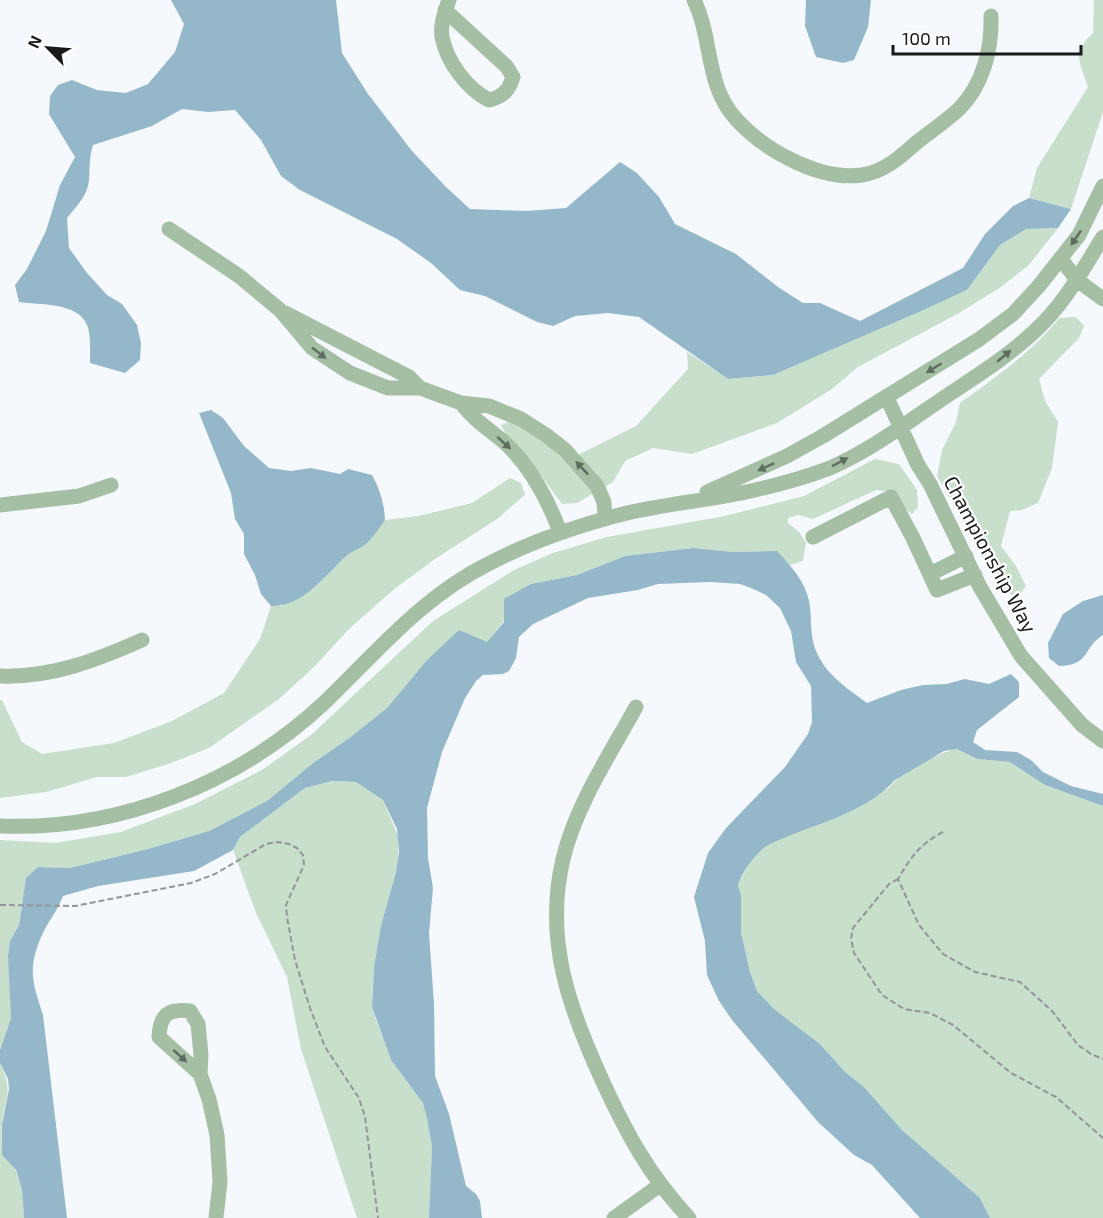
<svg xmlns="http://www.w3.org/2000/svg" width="1103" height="1218" font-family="'Exo 2',sans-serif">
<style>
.green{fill:#c7dfcb}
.water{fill:#94b8c9}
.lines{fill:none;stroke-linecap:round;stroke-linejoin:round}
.path{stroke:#939598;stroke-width:2;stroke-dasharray:6 3;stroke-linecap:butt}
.minor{stroke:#a5bfa4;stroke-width:15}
.oneway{fill:#5f6c60}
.labels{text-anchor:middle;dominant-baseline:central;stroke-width:4.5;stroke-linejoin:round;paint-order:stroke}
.street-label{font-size:20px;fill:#191a1b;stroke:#fff}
</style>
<rect width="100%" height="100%" fill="#f5f8fd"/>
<path class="green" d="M1094,0H1103V112L1071,209L1029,198L1037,168L1088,87C1080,61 1071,54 1093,33Z
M1058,228L1029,265L998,289L959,313L858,367L832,389L777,423L692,454L653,448L625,461L613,482L577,503L562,504L540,474L508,438L501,425L512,421L535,434L566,461L636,426L688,369L687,352L728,379L773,375L967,290L1000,245L1026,229Z
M1076,317L1084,326L1079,338L1039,379L1045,401L1058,422L1052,468L1038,503L1022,510L1010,511L1001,546L1016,566L1026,586L1017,598L1004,591L937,476L942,450L956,422L960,403C991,381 1037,348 1059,318Z
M875,459L899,464L917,490L918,507L912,514L905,509L893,492L876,490L813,519L798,515L788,518V523L799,532L806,543L803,561L790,565L776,551L734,552L693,548L625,556L577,575L531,584L487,643L427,660L387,708L352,736L313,763L267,801L209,831L148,849L70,868L38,867L22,901L19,925L10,941L11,1018L0,1050V840L55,843L121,832L195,804L262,770L311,735L433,621L514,570L553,553L607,537L725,516L804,496Z
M510,478L521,483L525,495L497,519L435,559L393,590L349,629L314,667L279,699L209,748L171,763L126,777H97L46,792L0,798V700H2L22,742L42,754L114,743L172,721L224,693L260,639L271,606H281L313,589L346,556L367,542L385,520L418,516L472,503Z
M957,749L977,759L1010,762L1045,785L1103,806V1218H990L980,1198L902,1130L864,1087L845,1072L820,1044L774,1009L757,991L750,972L741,932V895L738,885L751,860L757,853L768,845L889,788C898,774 941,751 957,749Z
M332,781L356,782L383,800L398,836V864L381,925L374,967L372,999L375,1017L391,1060L423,1103L427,1119L432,1146L429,1218H357L301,1049L287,977L256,913L233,850L240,837L305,788Z
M0,1063C13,1091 6,1094 2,1122C1,1133 2,1144 2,1155L15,1169L22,1190L24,1218H0Z"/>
<path class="water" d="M171,0H336L342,53L368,94L412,151L446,187L470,209L526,211L566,208L620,162L637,173L659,197L675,224L736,254L778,287L803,303H820L860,321L963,268L985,234L1013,206L1029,198L1071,209L1058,228L1026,229L1000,245L967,290L921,311L773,375L728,379L639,317L608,313L575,316L553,326L537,322L485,296L460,290L431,263L397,239L300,190L281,176L261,140L235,110L208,112L182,109L152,126L93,145C89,158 90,168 89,180C88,195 76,207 67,218L69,248L87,273L107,295L122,304L137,325L141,343L140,360L125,373L90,363C90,353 91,333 87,325C78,302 39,305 19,302L15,285L27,269L46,231L60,185L75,157L49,114L50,96L58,85L72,80L97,90L126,93L148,84L175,52L184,24Z
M806,0H871L868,27L854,60L843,63L816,57L805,26Z
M211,410L223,418L244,446L269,468L291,471L311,468L340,474L348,469L372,475C380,490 384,502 385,520C380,527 374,536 368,542C361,549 351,551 344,558C323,578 302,607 271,606L261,594L255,575L244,554V534L235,519L231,493L199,413Z
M693,548L734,552L777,551C790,565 805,581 809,601C813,622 808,638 820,659C830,678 850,690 867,703L901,690L923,685L946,684L965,679L989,684L1011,674L1019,682V697L977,730L973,742L985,750L1017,752L1031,760L1043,772L1071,786L1103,794V806L1045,785L1010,762L977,759L957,749L944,751L895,780C862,816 811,824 768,845C754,855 744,869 738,885L741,895V932L750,972L757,991L774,1009L820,1044L845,1072L864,1087L902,1130L980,1198L990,1218H920L872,1165L854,1155L818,1122L732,1020L719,1001L707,975L705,941L694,897L708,853L726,828L785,767L808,734L812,722L811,686L796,662L791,631L780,608L766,595L751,588L740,584L710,582L658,584L638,590L588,598L533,624L519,637L516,658L509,671L503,674L483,675L476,681L465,698L442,752L427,808L428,858L433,888L429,933L434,1004L435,1076L449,1114L466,1186L476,1194L480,1201L482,1218H429L432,1146L427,1119L423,1103L391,1060L372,1007L374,967L381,925L396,872L399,852L397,829L383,800L356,782L332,781L305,788L240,837L233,850L194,871L98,886L63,896C58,910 49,920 43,933C27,967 32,982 43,1015L67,1218H24L22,1190L16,1170L2,1155V1124L9,1089L8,1079L0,1063V1050L11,1018L8,956L10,941L19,925L26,878L38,867L70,868L148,849L209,831L267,801L313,763L352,736L387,708L427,660L459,630L487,642L504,622V599L531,584L577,575L625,556Z
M1103,595V635C1082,648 1091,665 1059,666L1049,658L1048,643L1063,614L1083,601Z"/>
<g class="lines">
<path class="path" d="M943,832C920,844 911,857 898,879L919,925L943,954L975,972L1020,982L1053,1012L1078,1045L1091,1054L1103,1059
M898,879L889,884L853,928L851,939L854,953L882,995L904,1009L930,1013L953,1025L1011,1073L1056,1097L1103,1138
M0,905L75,906L191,883L215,874L266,844L278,842L289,844L297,848L303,855L304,865L286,905L287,917L295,960L310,1008L325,1047L359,1098L365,1117L378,1218"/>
<path class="minor" d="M694,0C713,39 705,85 736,119C764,150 819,181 862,175C884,172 900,157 916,143C930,132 946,121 959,109C983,85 992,49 991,16
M445,10L507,67L513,77C509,90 503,97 489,100C467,89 447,62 442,37C440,25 445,12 449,0
M169,229L239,276L280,310L312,348L350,373L388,388H420L461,403L489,406L521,419L546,435L565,450L597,486L604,502L605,519
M1061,259L1077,280L1103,299
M285,313L409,377L420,388
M887,398L918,465L930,484L980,587L1021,656L1082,725L1103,741
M461,403C473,419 488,429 503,441C530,465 548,500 560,532
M707,492L787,456L823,436L978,340L1013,314L1038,287L1079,235L1103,186
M0,505L79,496L111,485
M813,537L891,497L913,538L937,590L975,575
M930,574L966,556
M0,676C51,678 97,660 142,640
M636,707C609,756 576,805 563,859C544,939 569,1008 602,1080C627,1134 648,1174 689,1218
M0,826C119,831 239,783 325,702C377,652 422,597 488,564C532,541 579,525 627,513C670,503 713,500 755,490C777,485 809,476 830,468C873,449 912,419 951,393C983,372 1017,350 1044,322C1068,297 1085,266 1103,237
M200,1074L159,1037C160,1015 168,1008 190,1011L198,1024L201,1055L200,1074L209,1099L217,1135L220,1182L216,1218
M614,1218L660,1185"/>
</g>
<defs><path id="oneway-solid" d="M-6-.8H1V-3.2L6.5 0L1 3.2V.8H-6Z" transform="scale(1.5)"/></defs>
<g class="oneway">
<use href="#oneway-solid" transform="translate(1076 238) rotate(124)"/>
<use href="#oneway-solid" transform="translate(319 353) rotate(38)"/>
<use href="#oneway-solid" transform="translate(1004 356) rotate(-40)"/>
<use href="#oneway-solid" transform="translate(934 368) rotate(148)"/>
<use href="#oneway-solid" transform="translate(504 443) rotate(42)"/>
<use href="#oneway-solid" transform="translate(840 462) rotate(-28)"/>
<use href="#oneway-solid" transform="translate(766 467) rotate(155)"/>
<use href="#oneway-solid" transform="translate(582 468) rotate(-133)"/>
<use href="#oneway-solid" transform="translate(180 1056) rotate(42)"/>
</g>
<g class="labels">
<g class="street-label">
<text transform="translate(991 554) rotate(62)">Championship Way</text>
</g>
</g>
<g transform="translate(48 48) rotate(295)" stroke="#ffffff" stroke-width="4.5" paint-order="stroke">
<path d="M0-4.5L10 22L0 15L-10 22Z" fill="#191a1b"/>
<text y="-9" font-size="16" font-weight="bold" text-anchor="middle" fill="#191a1b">N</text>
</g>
<path d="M893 45v9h188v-9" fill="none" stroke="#191a1b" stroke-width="3"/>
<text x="902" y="45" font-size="18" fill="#191a1b" stroke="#ffffff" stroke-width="4.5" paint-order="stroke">100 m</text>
</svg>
